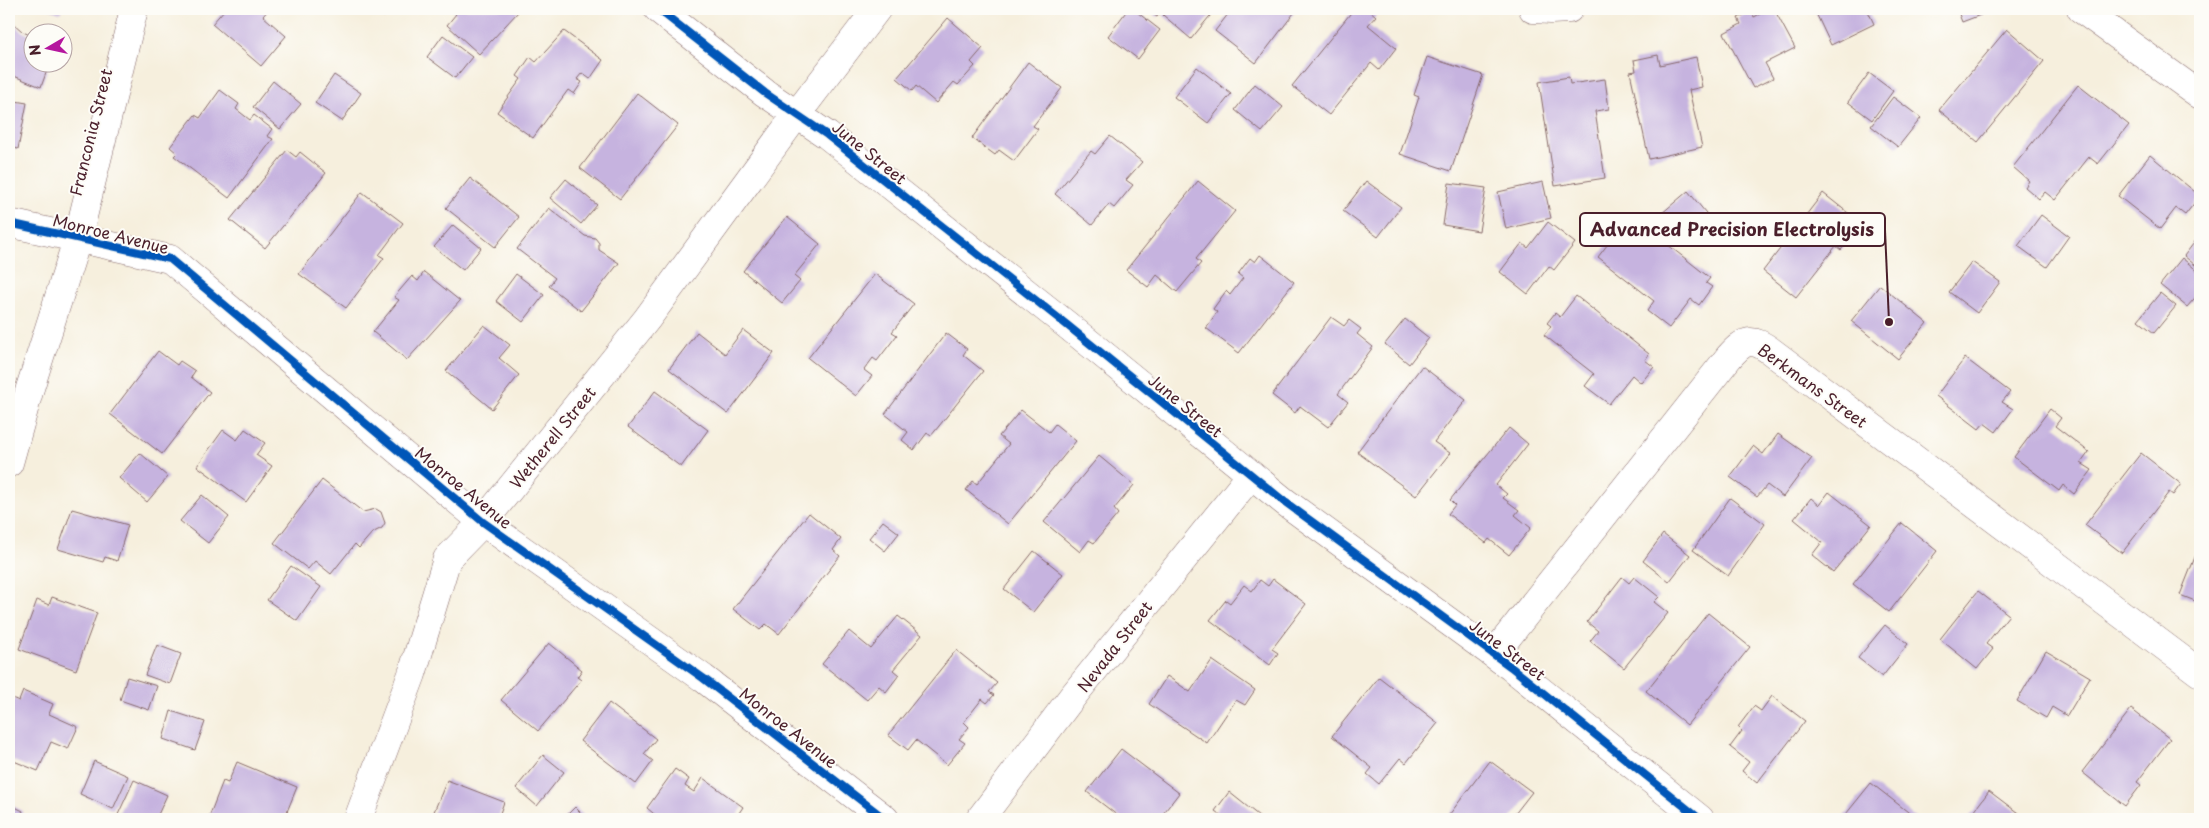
<svg xmlns="http://www.w3.org/2000/svg" width="2209" height="828" font-family="'Playpen Sans',sans-serif">
<style>
.building{fill:#c6b3df}
.lines{fill:none;stroke-linecap:round;stroke-linejoin:round}
.street-casing{stroke:#866869;stroke-width:29}
.secondary-casing{stroke:#866869;stroke-width:29}
.street{stroke:#fff;stroke-width:28}
.secondary{stroke:#fff;stroke-width:28}
.cycleway-casing{stroke:#fdfcf7;stroke-width:11}
.cycleway{stroke:#0057b8;stroke-width:8}
.labels{text-anchor:middle;dominant-baseline:central;stroke-width:4;stroke-linejoin:round;paint-order:stroke}
.street-label{font-size:16px;fill:#4a1f2b;stroke:#fdfcf7}
.leader{fill:none;stroke:#4a1f2b;stroke-width:2}
.callout-dot{fill:#4a1f2b;stroke:#fdfcf7;stroke-width:2}
.callout{fill:#fdfcf7;stroke:#4a1f2b;stroke-width:2}
.callout-label{font-size:18px;text-anchor:middle;font-weight:bold;fill:#4a1f2b}
</style>
<rect width="100%" height="100%" fill="#fdfcf7"/>
<filter id="ink" filterUnits="userSpaceOnUse"><feTurbulence type="fractalNoise" baseFrequency=".02" numOctaves="2"/><feDisplacementMap in="SourceGraphic" scale="10" xChannelSelector="R" yChannelSelector="G"/><feConvolveMatrix kernelMatrix="1 2 1 2 8 2 1 2 1" color-interpolation-filters="sRGB"/></filter>
<filter id="wash" filterUnits="userSpaceOnUse"><feTurbulence type="fractalNoise" baseFrequency=".0096" numOctaves="4" result="noise"/><feDisplacementMap in="SourceGraphic" scale="20" xChannelSelector="R" yChannelSelector="G"/><feGaussianBlur stdDeviation="1.12" result="paint"/><feColorMatrix in="noise" values="0 0 0 0 0 0 0 0 0 0 0 0 0 0 0 0 0 1.4 0 .05"/><feComposite in="paint" operator="in"/></filter>
<g filter="url(#wash)">
<rect width="100%" height="100%" fill="#f6efdd"/>
<g id="blocks">
<path class="building" d="M49,9H62L60,13Z
M225,9H269L263,16L286,36L261,66L212,24Z
M373,9H391L384,17Z
M451,9H515L518,12L479,54L447,25L456,14Z
M1128,9H1133L1160,30L1138,59L1108,36Z
M1146,9H1164L1157,17Z
M1169,9H1211L1214,11L1191,39L1163,15Z
M1232,9H1297L1256,63L1215,31Z
M1354,9H1368L1376,16L1368,25L1396,48L1379,70L1371,63L1329,115L1292,86Z
M1770,9H1774L1795,48L1765,63L1773,78L1753,88L1724,33L1741,24L1738,18L1751,11L1754,17Z
M1814,9H1867L1874,24L1831,45Z
M1957,9H1996L1962,22Z
M948,18L983,48L971,62L975,66L958,85L954,82L936,103L916,86L912,91L897,78Z
M9,22L13,23L23,32L32,36V62H50L41,87L9,74Z
M2007,29L2044,61L1978,142L1939,110Z
M564,31L603,60L590,79L582,73L577,79L582,82L574,94L568,90L533,138L497,112L521,79L517,76L530,57L536,62Z
M443,35L472,57L455,78L427,57Z
M1658,55L1660,65L1696,57L1702,87L1689,90L1702,147L1649,159L1630,72L1636,71L1634,60Z
M1427,57L1483,75L1451,171L1400,154L1419,97L1414,95Z
M1028,62L1062,88L1033,126L1038,129L1014,161L999,150L995,155L972,138Z
M1197,67L1231,94L1208,123L1174,97Z
M1869,73L1893,91L1872,120L1848,102Z
M334,75L361,93L342,121L315,103Z
M1569,77L1570,84L1605,79L1609,109L1595,111L1605,178L1555,186L1539,82Z
M273,81L301,104L280,129L253,107Z
M1255,84L1283,107L1262,132L1235,110Z
M2078,85L2129,125L2098,164L2089,157L2055,200L2045,192L2039,199L2025,187L2029,181L2013,167Z
M220,90L239,104L236,109L250,120L254,115L272,129L267,136L273,139L229,198L174,156L177,153L170,147L195,115L200,118Z
M637,93L678,125L620,199L580,168Z
M1893,97L1921,118L1898,147L1871,126Z
M9,100L27,103L18,149L9,147Z
M1110,136L1142,162L1126,180L1133,185L1114,208L1109,204L1092,225L1055,194L1091,151L1095,154Z
M287,150L296,157L300,152L326,173L265,248L230,220Z
M2150,155L2200,196L2185,215L2176,208L2160,229L2118,196Z
M470,178L519,217L495,247L446,208Z
M566,179L597,205L581,224L550,198Z
M1198,181L1235,211L1196,259L1201,263L1177,292L1157,275L1148,287L1126,270Z
M1366,181L1401,207L1378,237L1343,211Z
M1543,182L1551,218L1506,229L1498,192Z
M1449,183L1486,188L1479,231L1443,225Z
M1688,191L1710,218L1682,241L1661,214Z
M362,192L403,223L379,255L384,258L346,308L299,274Z
M1823,193L1862,224L1841,250L1836,246L1796,297L1763,271Z
M549,208L585,236L595,238L599,243V250L619,263L581,311L549,286L555,278L517,249Z
M1630,215L1710,278L1706,283L1712,287L1699,305L1691,299L1669,328L1647,311L1654,301L1598,257Z
M2041,215L2069,236L2047,267L2018,246Z
M787,217L820,244L794,276L800,281L782,303L743,271Z
M1548,222L1575,243L1554,270L1549,266L1528,294L1500,272L1522,243L1528,248Z
M453,225L481,248L463,270L434,247Z
M2200,235V269L2184,256Z
M1260,255L1294,282L1239,353L1206,328L1217,312L1213,309L1226,291L1230,295L1243,278L1238,274L1250,258L1255,262Z
M2182,258L2200,273V292L2187,307L2160,285Z
M1972,262L2000,282L1977,313L1949,292Z
M424,272L460,301L407,360L373,332L399,300L394,297L412,276L418,281Z
M516,274L544,295L523,322L496,301Z
M875,274L914,304L892,332L897,335L877,361L873,358L864,370L872,376L856,396L808,358Z
M1880,285L1927,323L1898,359L1851,321Z
M2160,293L2176,306L2154,333L2138,320Z
M1576,296L1649,354L1645,360L1654,367L1641,383L1632,375L1609,404L1585,386L1594,374L1544,335L1551,326L1547,323L1555,313L1560,317Z
M1331,317L1344,326L1349,320L1361,329L1357,334L1373,347L1338,394L1348,402L1328,427L1300,406L1295,413L1272,395Z
M1405,319L1429,338L1409,364L1385,344Z
M484,325L510,345L499,358L519,375L492,409L446,371Z
M743,330L774,353L728,414L669,369L697,332L725,354Z
M946,333L967,349L963,355L983,371L931,436L927,433L914,450L902,440L908,432L885,414Z
M158,351L177,365L180,361L195,371L191,377L210,392L162,454L110,414Z
M1965,358L2010,392L2002,402L2013,409L1996,432L1984,423L1979,429L1936,396Z
M1422,366L1466,400L1434,442L1450,453L1416,496L1357,452Z
M655,391L708,430L681,467L628,427Z
M2050,409L2061,418L2055,426L2089,452L2081,463L2092,470L2074,494L2063,485L2059,491L2014,457Z
M1021,410L1049,432L1055,424L1076,441L1008,524L966,490L973,481L977,484L1009,444L999,436Z
M1509,428L1528,444L1496,485L1507,494L1503,498L1519,510L1515,515L1531,528L1509,555L1489,539L1486,543L1448,514L1455,505L1450,500Z
M245,429L265,443L256,455L272,466L246,502L197,466L223,430L237,440Z
M1778,434L1812,458L1783,497L1767,485L1757,497L1730,477L1753,446L1763,454Z
M140,453L168,477L147,502L119,478Z
M2141,453L2181,484L2173,495L2169,492L2122,553L2085,525Z
M1099,456L1134,485L1114,509L1118,514L1094,543L1089,540L1080,552L1044,522Z
M322,480L363,512L376,509L381,512L385,523L382,528L372,533L359,548L355,544L331,574L315,561L308,569L274,543Z
M1829,492L1871,525L1833,572L1812,555L1822,542L1794,519L1811,498L1819,505Z
M202,495L229,517L208,543L180,521Z
M1730,498L1765,524L1728,576L1693,550Z
M72,509L128,525L117,561L105,557L103,562L58,549Z
M809,513L841,539L833,550L840,556L779,634L766,624L760,630L733,609Z
M883,521L899,533L885,551L869,538Z
M1902,523L1937,551L1889,612L1853,584Z
M1663,534L1690,555L1669,582L1643,561Z
M2199,547L2200,548V603L2180,595Z
M1034,551L1063,574L1033,612L1004,589Z
M291,566L321,587L297,621L267,600Z
M1622,577L1629,583L1634,577L1659,597L1654,602L1668,613L1624,668L1590,641L1598,631L1587,622Z
M1273,579L1306,604L1272,649L1278,653L1270,665L1210,620L1226,600L1230,603L1244,585L1252,591L1260,580L1268,586Z
M1978,591L2009,615L1986,644L1993,649L1977,669L1940,639Z
M52,597L97,613L76,670L19,649L37,600L49,605Z
M1708,613L1750,647L1687,725L1646,691Z
M898,616L922,635L893,670L899,675L886,692L879,686L867,700L822,664L849,631L871,649Z
M1885,625L1908,644L1882,677L1858,658Z
M549,643L582,670L577,677L581,680L538,731L501,700Z
M157,645L181,654L170,684L145,675Z
M956,650L997,683L989,692L994,695L987,703L982,699L964,722L969,727L959,739L965,743L947,765L916,740L908,750L888,735Z
M2046,651L2090,677L2067,716L2052,707L2046,718L2017,701Z
M1212,660L1255,690L1245,705L1236,700L1207,743L1149,704L1167,676L1190,692Z
M127,677L157,686L149,710L120,700Z
M1379,677L1438,723L1406,763L1400,758L1379,784L1367,774L1372,768L1332,736Z
M23,691L53,704L49,714L78,727L68,749L51,742L38,771L9,759V706L12,698L19,701Z
M1772,696L1805,721L1757,783L1742,771L1749,762L1730,747L1742,731L1738,727L1754,706L1761,711Z
M609,703L656,739L644,754L653,761L636,784L580,741Z
M2131,709L2170,739L2137,782L2141,785L2125,806L2082,772Z
M171,711L205,722L195,750L163,739Z
M1121,749L1179,793L1159,819H1122L1087,792Z
M543,755L564,772L537,806L516,788Z
M94,761L128,776L113,809L80,794Z
M1490,761L1532,792L1511,819H1446Z
M237,762L297,787L284,819H216L209,817L223,781L228,783Z
M675,769L689,779L685,786L694,792L703,778L743,807L735,819H679L675,816L672,819H660L647,808Z
M134,780L167,795L156,819H116Z
M447,780L504,802L499,816L508,819H431Z
M1871,783L1917,819H1842Z
M1989,791L2026,819H1968Z
M1229,792L1259,816L1257,819H1226L1215,811Z
M9,804L23,811L19,819H9Z
M575,807L587,819H563Z"/>
</g>
</g>
<g filter="url(#ink)">
<use href="#blocks" fill-opacity="0" stroke="#866869" stroke-width="1"/>
<g class="lines">
<defs>
<path id="street" d="M1533,9L1551,10L1569,9
M2081,9L2200,95
M9,223L170,259L483,522L703,678L885,819
M9,463L30,388L78,237L134,9
M1494,654L1729,357C1745,339 1752,337 1772,352L2200,673
M358,819L412,674L447,559L483,522L647,319L797,114L877,9
M980,819L1073,696L1251,475"/>
<path id="secondary" d="M658,9L765,93L827,135L1067,325L1285,502L1511,667L1700,819"/>
</defs>
<use href="#street" class="street-casing"/>
<use href="#secondary" class="secondary-casing"/>
<use href="#street" class="street"/>
<use href="#secondary" class="secondary"/>
<defs>
<path id="cycleway" d="M658,9L765,93L827,135L1067,325L1285,502L1511,667L1700,819
M9,223L170,259L483,522L703,678L885,819"/>
</defs>
<use href="#cycleway" class="cycleway-casing"/>
<use href="#cycleway" class="cycleway"/>
</g>
</g>
<g class="labels">
<g class="street-label">
<text transform="translate(90 132) rotate(-76)">Franconia Street</text>
<text transform="translate(870 152) rotate(39)">June Street</text>
<text transform="translate(111 233) rotate(14)">Monroe Avenue</text>
<text transform="translate(1813 385) rotate(36)">Berkmans Street</text>
<text transform="translate(1186 405) rotate(39)">June Street</text>
<text transform="translate(552 437) rotate(-51)">Wetherell Street</text>
<text transform="translate(464 487) rotate(39)">Monroe Avenue</text>
<text transform="translate(1114 646) rotate(-52)">Nevada Street</text>
<text transform="translate(1508 649) rotate(37)">June Street</text>
<text transform="translate(789 727) rotate(38)">Monroe Avenue</text>
</g>
</g>
<path class="leader" d="M1889 322L1885 230"/>
<circle class="callout-dot" cx="1889" cy="322" r="5"/>
<rect class="callout" x="1580" y="213" width="305" height="33" rx="5"/>
<g class="callout-label">
<text x="1732" y="236">Advanced Precision Electrolysis</text>
</g>
<rect width="2209" height="828" fill="none" stroke="#fdfcf7" stroke-width="30"/>
<g transform="translate(48 48) rotate(261)"><circle r="24" fill="#fdfcf7" stroke="#b5a4a5"/>
<path d="M0-4L9 19L0 12L-9 19Z" fill="#b5179e"/>
<text y="-8" font-size="14" font-weight="bold" text-anchor="middle" fill="#4a1f2b">N</text>
</g>
</svg>
